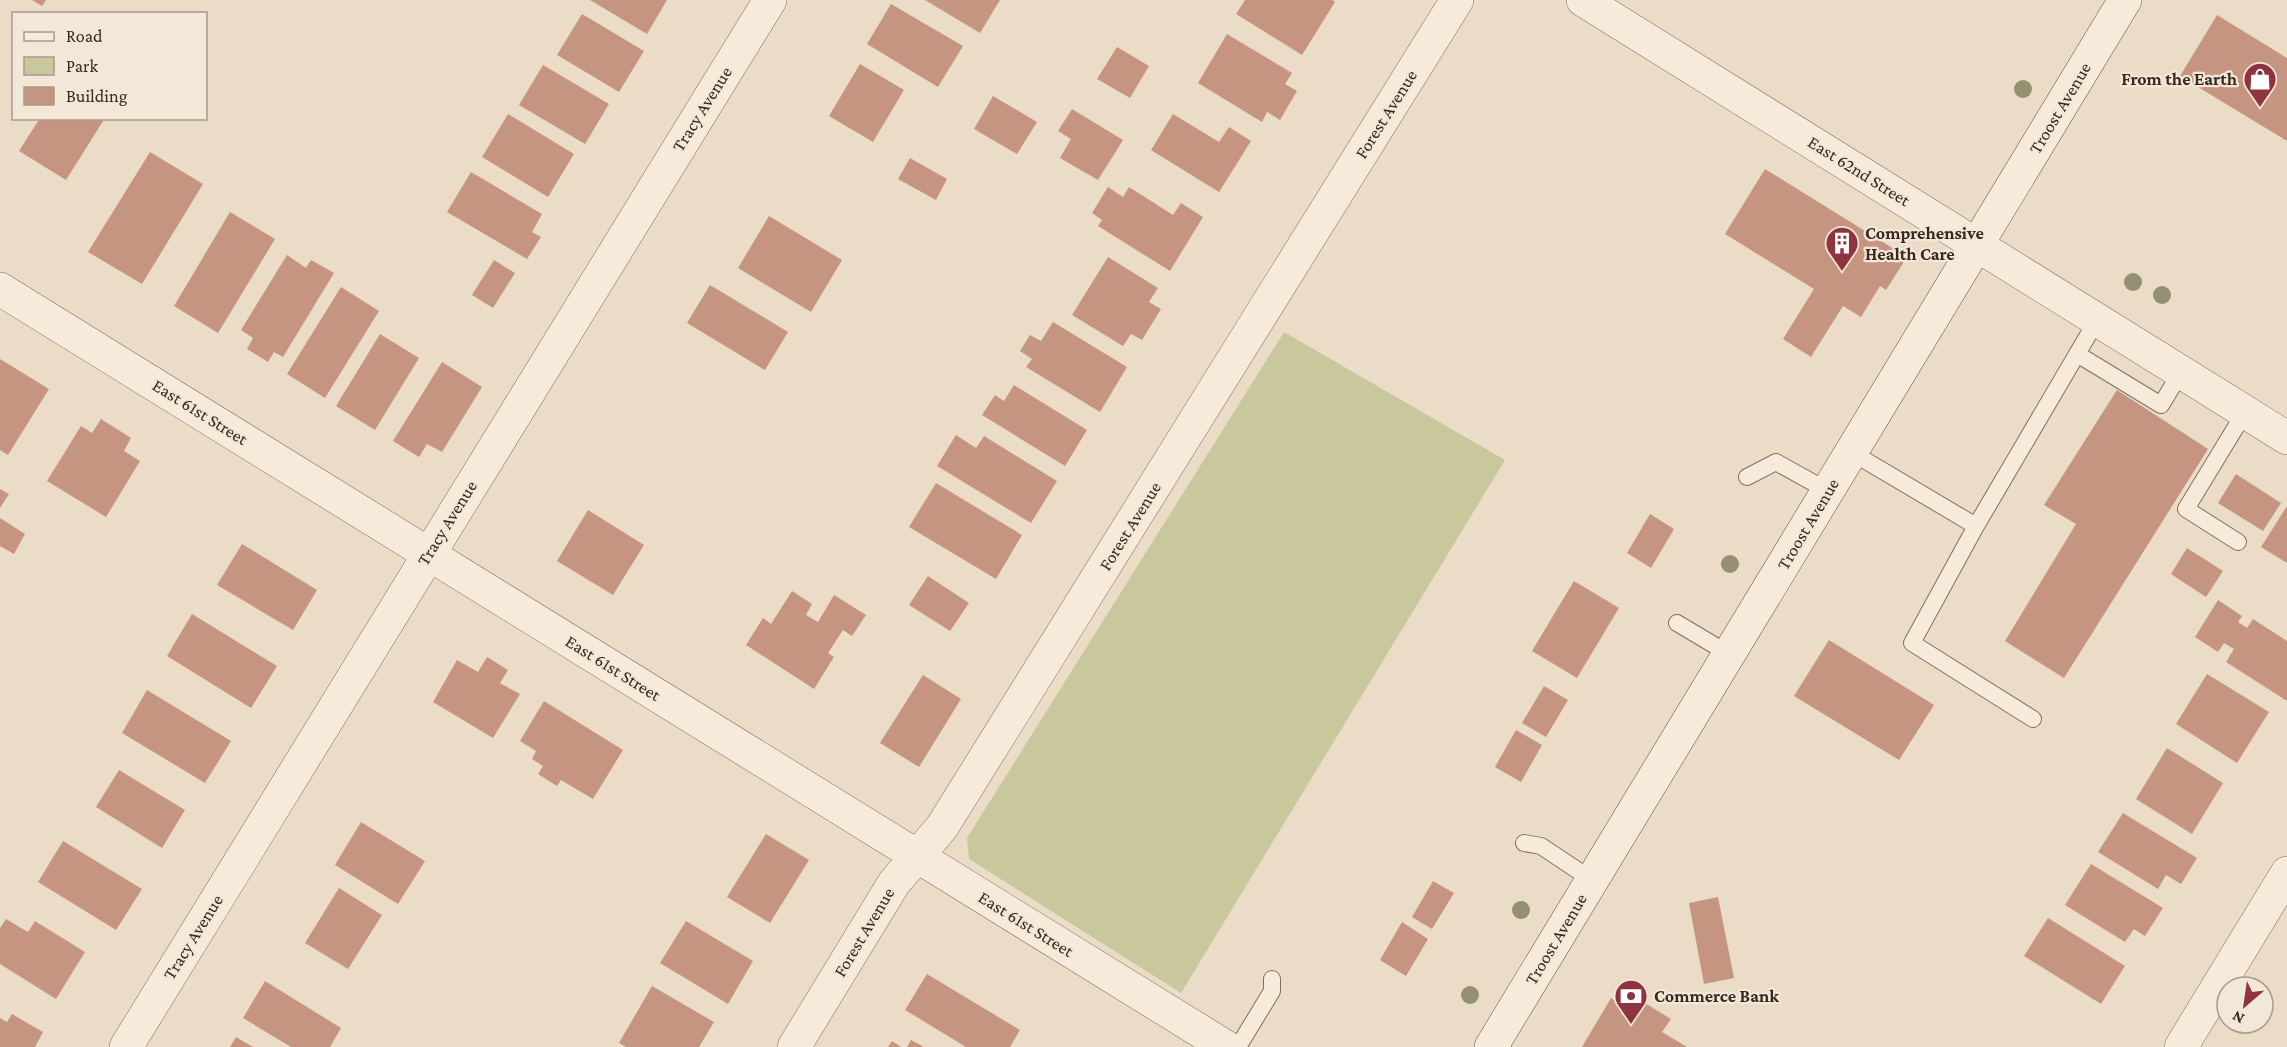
<svg xmlns="http://www.w3.org/2000/svg" width="2287" height="1047" font-family="'Crimson Pro',serif">
<style>
.green{fill:#c8c89c}
.building{fill:#c59581}
.lines{fill:none;stroke-linecap:round;stroke-linejoin:round}
.lane-casing{stroke:#856e5e;stroke-width:18}
.street-casing{stroke:#856e5e;stroke-width:34}
.secondary-casing{stroke:#675041;stroke-width:34}
.lane{stroke:#f6eada;stroke-width:16}
.street{stroke:#f6eada;stroke-width:33}
.secondary{stroke:#f6eada;stroke-width:33}
.tree{fill:#949071}
.labels{text-anchor:middle;dominant-baseline:central;stroke-width:4.5;stroke-linejoin:round;paint-order:stroke}
.poi-label{font-size:18px;font-weight:bold;fill:#372921;stroke:#f3e7d7;text-anchor:start}
.street-label{font-size:18px;fill:#372921;stroke:#f3e7d7}
</style>
<rect width="100%" height="100%" fill="#ebdcc8"/>
<path class="green" d="M1284,332L1505,460L1181,993L969,859L967,838Z"/>
<path class="building" d="M32,0H46L42,6Z
M590,0H667L647,34Z
M925,0H1000L980,33Z
M1245,0H1333L1335,2L1302,55L1236,14Z
M891,4L963,46L938,87L867,44Z
M582,14L644,51L619,92L557,55Z
M2217,15L2287,58V141L2180,76Z
M1227,34L1292,73L1285,84L1297,91L1280,120L1267,112L1262,122L1198,83Z
M1117,47L1149,66L1130,98L1097,79Z
M860,64L904,90L873,142L829,116Z
M543,65L609,104L585,144L519,105Z
M993,96L1037,122L1017,154L974,129Z
M1072,109L1123,140L1098,180L1060,158L1071,139L1058,131Z
M508,114L574,154L548,197L482,157Z
M1173,114L1219,142L1229,127L1251,141L1219,192L1151,150Z
M40,118H105L66,180L19,151Z
M150,152L203,184L142,284L88,252Z
M910,158L947,179L936,200L898,179Z
M1765,169L1907,257L1886,290L1880,286L1861,317L1843,306L1811,357L1783,339L1814,289L1725,234Z
M471,172L542,214L532,232L541,237L527,259L447,212Z
M1108,187L1123,197L1129,187L1173,215L1181,203L1203,217L1170,271L1098,226L1102,220L1092,213Z
M230,212L275,239L218,333L174,306Z
M769,216L842,260L811,312L738,268Z
M287,255L306,268L311,260L334,273L283,357L274,352L268,362L247,349L253,338L241,330Z
M1108,257L1158,288L1149,302L1161,309L1142,340L1131,334L1123,346L1072,315Z
M494,260L515,273L493,308L472,295Z
M710,285L788,332L765,370L687,323Z
M341,287L379,311L325,398L287,374Z
M1053,322L1127,367L1100,412L1026,367L1032,359L1020,351L1030,335L1041,341Z
M380,334L419,358L375,430L336,406Z
M0,359L49,389L8,455L0,450Z
M442,362L482,387L442,452L427,444L419,457L393,441Z
M1014,385L1087,430L1065,466L982,415L995,395L1004,401Z
M2117,390L2208,449L2064,678L2005,641L2076,524L2044,505Z
M101,419L131,438L124,451L140,461L106,517L47,481L81,426L92,433Z
M956,435L976,448L984,436L1057,481L1031,523L937,466Z
M2236,474L2281,503L2263,531L2218,503Z
M936,483L1022,535L996,579L909,527Z
M0,489L9,494L0,508Z
M2287,506V563L2261,547Z
M588,510L644,545L613,595L557,561Z
M1650,514L1674,529L1651,568L1627,553Z
M0,518L25,534L14,554L0,546Z
M242,544L317,590L293,630L217,585Z
M2187,548L2223,571L2206,597L2171,574Z
M928,576L969,603L950,631L909,605Z
M1574,581L1619,608L1577,678L1532,651Z
M792,591L812,604L806,615L818,622L834,595L866,615L852,636L843,630L828,653L834,657L814,689L746,645L763,618L771,624Z
M2218,600L2242,616L2238,622L2247,628L2253,619L2287,641V701L2226,662L2234,649L2224,643L2218,652L2195,637Z
M192,614L277,666L251,708L167,656Z
M1829,640L1934,705L1899,760L1794,696Z
M487,657L508,670L500,683L520,694L493,738L433,702L457,660L478,672Z
M2207,674L2269,712L2237,763L2176,724Z
M923,675L961,699L919,767L880,743Z
M1544,686L1568,700L1546,737L1522,723Z
M147,690L231,741L205,783L122,733Z
M544,701L623,750L593,799L561,780L557,786L538,774L543,766L532,759L536,751L520,741Z
M1516,730L1542,745L1521,782L1495,767Z
M2167,748L2223,783L2192,834L2136,799Z
M119,770L185,810L162,848L96,807Z
M2123,813L2197,858L2181,884L2166,875L2158,889L2098,852Z
M361,822L425,861L398,904L335,865Z
M766,834L809,860L770,923L727,897Z
M63,841L142,889L116,930L38,882Z
M2091,864L2163,908L2145,936L2134,929L2125,942L2065,905Z
M1433,881L1454,893L1432,929L1412,917Z
M339,888L382,915L348,969L305,943Z
M1718,897L1734,978L1704,984L1689,903Z
M2048,918L2125,966L2101,1004L2024,956Z
M6,919L28,932L35,921L85,952L56,999L0,964V928Z
M686,921L753,961L728,1004L660,963Z
M1402,922L1428,939L1406,976L1380,960Z
M927,974L1020,1030L1010,1047H966L905,1010Z
M265,981L341,1028L330,1047H291L243,1018Z
M652,986L714,1022L699,1047H626L619,1043Z
M1632,995L1671,1019L1662,1032L1687,1047H1582L1611,998L1624,1007Z
M12,1014L43,1032L35,1047H0V1018L7,1022Z
M236,1037L253,1047H230Z
M911,1040L924,1047H907Z
M892,1041L901,1047H888Z"/>
<g class="lines">
<defs>
<path id="lane" d="M2077,354L2161,405L2181,372
M1851,452L1976,526L2097,320
M1747,477L1776,462L1828,491
M1976,526L1912,643L2033,719
M2238,542L2186,509L2245,412
M1677,623L1729,654
M1524,843L1541,846L1592,880
M1238,1047L1272,991V979"/>
<path id="street" d="M1583,0L2287,438
M0,289L1226,1047
M126,1047L770,0
M794,1047L894,883L942,827L1457,0
M2181,1047L2287,873"/>
<path id="secondary" d="M1491,1047L2125,0"/>
</defs>
<use href="#lane" class="lane-casing"/>
<use href="#street" class="street-casing"/>
<use href="#secondary" class="secondary-casing"/>
<use href="#lane" class="lane"/>
<use href="#street" class="street"/>
<use href="#secondary" class="secondary"/>
</g>
<g class="tree">
<circle cx="2023" cy="89" r="9"/>
<circle cx="2133" cy="282" r="9"/>
<circle cx="2162" cy="295" r="9"/>
<circle cx="1730" cy="564" r="9"/>
<circle cx="1521" cy="910" r="9"/>
<circle cx="1470" cy="995" r="9"/>
</g>
<defs>
<symbol id="shop-pin" viewBox="-11 -11 22 30"><path d="M0 17L-7.5 6A9.5 9.5 0 1 1 7.5 6Z" fill="#8f343f" stroke="#f3e7d7"/><path d="M-5-2.5h2.3a2.7 3.5 0 0 1 5.4 0H5L5.5 6h-11ZM-1.5-2.5h3a1.5 2.3 0 0 0-3 0Z" fill="#fff"/></symbol>
<symbol id="building-pin" viewBox="-11 -11 22 30"><path d="M0 17L-7.5 6A9.5 9.5 0 1 1 7.5 6Z" fill="#8f343f" stroke="#f3e7d7"/><path d="M-4-6H4V6H1V3H-1V6H-4ZM-2.5-4.3h1.7v1.8h-1.7ZM.8-4.3h1.7v1.8H.8ZM-2.5-1h1.7V.8h-1.7ZM.8-1h1.7V.8H.8Z" fill="#fff"/></symbol>
<symbol id="bank-pin" viewBox="-11 -11 22 30"><path d="M0 17L-7.5 6A9.5 9.5 0 1 1 7.5 6Z" fill="#8f343f" stroke="#f3e7d7"/><path d="M-6-4H6V4H-6ZM0-2.3a2.3 2.3 0 1 0 0 4.6a2.3 2.3 0 1 0 0-4.6Z" fill="#fff"/></symbol>
</defs>
<g fill-rule="evenodd">
<use href="#shop-pin" x="2241" y="60" width="38" height="52"/>
<use href="#building-pin" x="1823" y="224" width="38" height="52"/>
<use href="#bank-pin" x="1612" y="977" width="38" height="52"/>
</g>
<g class="labels">
<g class="poi-label">
<text x="2237" y="79" text-anchor="end">From the Earth</text>
<text x="1865" y="233">Comprehensive<tspan x="1865" dy="21">Health Care</tspan></text>
<text x="1654" y="996">Commerce Bank</text>
</g>
<g class="street-label">
<text transform="translate(2060 108) rotate(-59)">Troost Avenue</text>
<text transform="translate(702 109) rotate(-58)">Tracy Avenue</text>
<text transform="translate(1386 114) rotate(-58)">Forest Avenue</text>
<text transform="translate(1859 171) rotate(32)">East 62nd Street</text>
<text transform="translate(200 412) rotate(32)">East 61st Street</text>
<text transform="translate(447 523) rotate(-58)">Tracy Avenue</text>
<text transform="translate(1808 524) rotate(-59)">Troost Avenue</text>
<text transform="translate(1130 526) rotate(-58)">Forest Avenue</text>
<text transform="translate(613 668) rotate(32)">East 61st Street</text>
<text transform="translate(1026 924) rotate(32)">East 61st Street</text>
<text transform="translate(864 932) rotate(-59)">Forest Avenue</text>
<text transform="translate(193 937) rotate(-58)">Tracy Avenue</text>
<text transform="translate(1556 939) rotate(-59)">Troost Avenue</text>
</g>
</g>
<rect x="12" y="12" width="195" height="108" fill="#f3e7d7" stroke="#a89b8e" stroke-width="1.5"/>
<rect x="24" y="32" width="30" height="9" fill="#f6eada" stroke="#a89b8e" stroke-width="1.5"/>
<text x="66" y="42" font-size="18" fill="#372921">Road</text>
<rect x="24" y="57" width="30" height="18" fill="#c8c89c" stroke="#a89b8e" stroke-width="1.5"/>
<text x="66" y="72" font-size="18" fill="#372921">Park</text>
<rect x="24" y="87" width="30" height="18" fill="#c59581" stroke="#a89b8e" stroke-width="1.5"/>
<text x="66" y="102" font-size="18" fill="#372921">Building</text>
<g transform="translate(2245 1005) rotate(209)"><circle r="28" fill="#f3e7d7" stroke="#a89b8e" stroke-width="1.5"/>
<path d="M0-4.5L10 22L0 15L-10 22Z" fill="#8f343f"/>
<text y="-9" font-size="16" font-weight="bold" text-anchor="middle" fill="#372921">N</text>
</g>
</svg>
